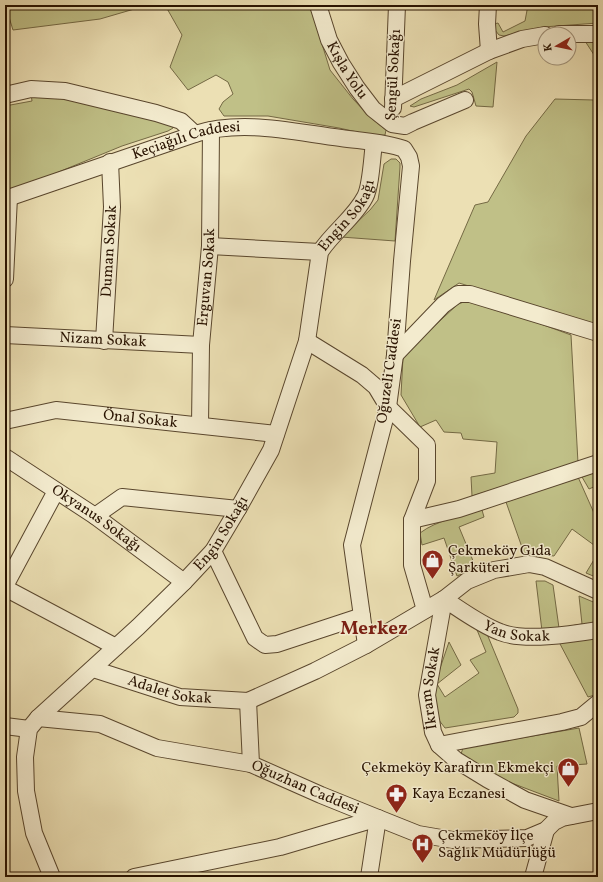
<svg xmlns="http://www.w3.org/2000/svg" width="603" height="882" font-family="Vollkorn,serif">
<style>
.green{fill:#c0c087;stroke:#746944}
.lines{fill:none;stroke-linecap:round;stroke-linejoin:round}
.minor-casing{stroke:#59462d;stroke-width:18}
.minor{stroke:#f3ebce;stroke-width:16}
.labels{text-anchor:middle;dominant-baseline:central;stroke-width:3;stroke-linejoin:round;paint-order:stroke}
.street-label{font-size:15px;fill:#281200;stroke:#f3ebce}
.poi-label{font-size:15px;fill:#281200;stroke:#f3ebce;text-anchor:start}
.district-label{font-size:19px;font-weight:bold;fill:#7a1f14;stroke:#f3ebce}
</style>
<rect width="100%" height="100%" fill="#ece0b4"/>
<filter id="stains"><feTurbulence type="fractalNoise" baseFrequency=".005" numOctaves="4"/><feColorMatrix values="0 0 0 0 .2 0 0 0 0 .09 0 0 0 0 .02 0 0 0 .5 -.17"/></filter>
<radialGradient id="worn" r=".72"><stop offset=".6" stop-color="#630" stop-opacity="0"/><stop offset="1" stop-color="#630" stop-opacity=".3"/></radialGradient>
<path class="green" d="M5,5H148L100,19L13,30L8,14H5Z
M165,5H310L330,70L353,99L371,118L386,130L385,135L375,136L339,128L268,116H224L219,109L223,102L233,94L228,82L216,75L188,90L170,67L182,35Z
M528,5H598V23L543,27L504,36L499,35L495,30L494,24L498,23L503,32L525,21Z
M585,41L598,42V61Z
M497,62L493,107L476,106L472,92L469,89L414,107L410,106L421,99L457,85Z
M31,94H62L173,126V128L168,131L122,146L5,194V106L32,101Z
M598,96V326L459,283L434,300L475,205L488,202L526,136L555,99L594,100Z
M391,159H396L400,163V167L395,241L341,237L370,210L378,200L384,164Z
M467,301H478L571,335L578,463L472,496L471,477L495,473L497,442L463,439L461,433L444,432L436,420L420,427L401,395L403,357L416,343L458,304Z
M598,471V485L589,489L582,477Z
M578,477L598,522V548L572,529L554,556L524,553L506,502Z
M482,510L484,517L459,527L476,568L457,576L444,538L422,545L420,533C437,520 462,516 482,510Z
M598,553V578L586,573Z
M536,581H545L553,585L559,628L582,624L579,596L598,604V625L542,631Z
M475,625L487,634L518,709V713L514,717L445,728L435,715V683L449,642L461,665L437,684L445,697L479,673L470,660L486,652Z
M593,638L598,653V694L588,697L559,642Z
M579,728L587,764L557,766L559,801L493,776L461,754L463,748Z"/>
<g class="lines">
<defs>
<g id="minor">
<path id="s1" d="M318,5L329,40L341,63L357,88L373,109L392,124L405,126L413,122L465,100"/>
<path d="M488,5L487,24L489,51"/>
<path d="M559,34H598"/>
<path d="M5,95L31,89L65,91L156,113L181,121L195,134"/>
<path d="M393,99L489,51L522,39L545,35"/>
<path d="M393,108L397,5"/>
<path id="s2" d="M5,199L195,134C242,119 293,132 341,138C361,141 385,142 404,149L409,157L411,166L402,261L395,355L388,407L352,545L366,645"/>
<path d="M210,246L320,252"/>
<path d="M5,279L9,197"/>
<path id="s3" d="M5,335L201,345"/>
<path id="s4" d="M104,341L112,207L110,162"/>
<path d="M307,341L362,375L376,387L388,407L427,445V481L412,520V565L425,610"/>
<path d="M395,355L443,305L458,294H470L598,333"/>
<path id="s5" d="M5,421L56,410L276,434"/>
<path id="s6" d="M200,425L201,345L210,246L211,130"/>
<path id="s7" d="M5,457L95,516L184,582"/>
<path d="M95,516L122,497L238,509"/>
<path d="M412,520L459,509L598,463"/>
<path d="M213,551L255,638L265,645L277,644L362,616"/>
<path d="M5,586L56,491"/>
<path d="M5,588L116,647"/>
<path id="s8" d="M93,669L180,697L248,701L315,671L366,645L444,599L467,581L494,570L529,564L545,567L598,591"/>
<path id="s9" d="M248,701L251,764L321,795L378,818L369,877"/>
<path d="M38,718L100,724L157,748L251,764"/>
<path d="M5,726L29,729"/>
<path d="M439,745L562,722L581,717L598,703"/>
<path id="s10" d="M571,816L525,800L487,779L456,760L439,745L433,732L427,695L444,599C461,610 481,625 500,632C524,642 573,634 598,630"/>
<path id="s11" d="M52,877L34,833L26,791L25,757L29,729L38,718L138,627L184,582L213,551L238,509L271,450L307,341L320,252C333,232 354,218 365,197C371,186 372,157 374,143"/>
<path d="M134,877L280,847L378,818L418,834L453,840L527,838L546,830L554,822L562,818L598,811"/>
<path d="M533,877L546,830"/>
</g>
</defs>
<use href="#minor" class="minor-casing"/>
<use href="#minor" class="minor"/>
</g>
<defs>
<symbol id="shop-pin" viewBox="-11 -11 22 30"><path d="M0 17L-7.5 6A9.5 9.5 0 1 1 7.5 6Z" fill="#8f2418" stroke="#f3ebce"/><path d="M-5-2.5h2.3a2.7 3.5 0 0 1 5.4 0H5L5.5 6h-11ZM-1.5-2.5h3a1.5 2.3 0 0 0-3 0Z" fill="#fff"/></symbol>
<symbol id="pharmacy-pin" viewBox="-11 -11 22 30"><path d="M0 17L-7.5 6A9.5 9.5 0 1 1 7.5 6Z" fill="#8f2418" stroke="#f3ebce"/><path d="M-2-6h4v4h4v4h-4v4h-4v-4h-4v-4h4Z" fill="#fff"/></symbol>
<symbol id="hospital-pin" viewBox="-11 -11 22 30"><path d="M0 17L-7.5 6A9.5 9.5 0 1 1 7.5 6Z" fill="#8f2418" stroke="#f3ebce"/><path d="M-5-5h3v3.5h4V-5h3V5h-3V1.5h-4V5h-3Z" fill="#fff"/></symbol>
</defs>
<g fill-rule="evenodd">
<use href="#shop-pin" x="420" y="548" width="25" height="34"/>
<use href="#shop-pin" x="556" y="756" width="25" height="34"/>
<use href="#pharmacy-pin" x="384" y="782" width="25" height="34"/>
<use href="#hospital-pin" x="410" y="832" width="25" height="34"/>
</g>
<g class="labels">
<g class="street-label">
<text stroke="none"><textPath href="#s1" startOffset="72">Kışla Yolu</textPath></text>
<text transform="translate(394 75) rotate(-87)">Şengül Sokağı</text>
<text stroke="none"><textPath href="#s2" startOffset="191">Keçiağılı Caddesi</textPath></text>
<text stroke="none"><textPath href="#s11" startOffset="776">Engin Sokağı</textPath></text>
<text stroke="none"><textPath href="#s4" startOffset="90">Duman Sokak</textPath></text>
<text stroke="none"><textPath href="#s6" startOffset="148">Erguvan Sokak</textPath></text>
<text stroke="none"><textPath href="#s3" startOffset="98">Nizam Sokak</textPath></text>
<text transform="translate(390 371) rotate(-82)">Oğuzeli Caddesi</text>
<text stroke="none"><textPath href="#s5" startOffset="137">Önal Sokak</textPath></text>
<text stroke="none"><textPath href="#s7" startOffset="110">Okyanus Sokağı</textPath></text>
<text stroke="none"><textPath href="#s11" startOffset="428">Engin Sokağı</textPath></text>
<text stroke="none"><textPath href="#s10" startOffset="382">Yan Sokak</textPath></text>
<text stroke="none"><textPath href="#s10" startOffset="210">İkram Sokak</textPath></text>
<text stroke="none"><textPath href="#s8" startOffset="80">Adalet Sokak</textPath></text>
<text stroke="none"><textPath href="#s9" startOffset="122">Oğuzhan Caddesi</textPath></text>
</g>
<g class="poi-label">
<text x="448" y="551">Çekmeköy Gıda<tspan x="448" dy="17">Şarküteri</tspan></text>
<text x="554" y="768" text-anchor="end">Çekmeköy Karafırın Ekmekçi</text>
<text x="412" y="794">Kaya Eczanesi</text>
<text x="438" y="836">Çekmeköy İlçe<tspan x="438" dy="17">Sağlık Müdürlüğü</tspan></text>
</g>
<g class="district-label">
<text x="374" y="629">Merkez</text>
</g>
</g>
<rect width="603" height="882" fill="none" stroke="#ece0b4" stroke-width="20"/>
<rect x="6" y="6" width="591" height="870" fill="none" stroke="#281200" stroke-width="2"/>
<rect x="10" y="10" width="583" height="862" fill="none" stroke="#281200"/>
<g transform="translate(557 46) rotate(261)"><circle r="19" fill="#f3ebce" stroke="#a2947c"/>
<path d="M0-3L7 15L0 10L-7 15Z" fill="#8f2418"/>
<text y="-6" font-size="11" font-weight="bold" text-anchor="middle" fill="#281200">K</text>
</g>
<rect width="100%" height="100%" filter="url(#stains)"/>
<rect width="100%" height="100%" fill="url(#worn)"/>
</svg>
